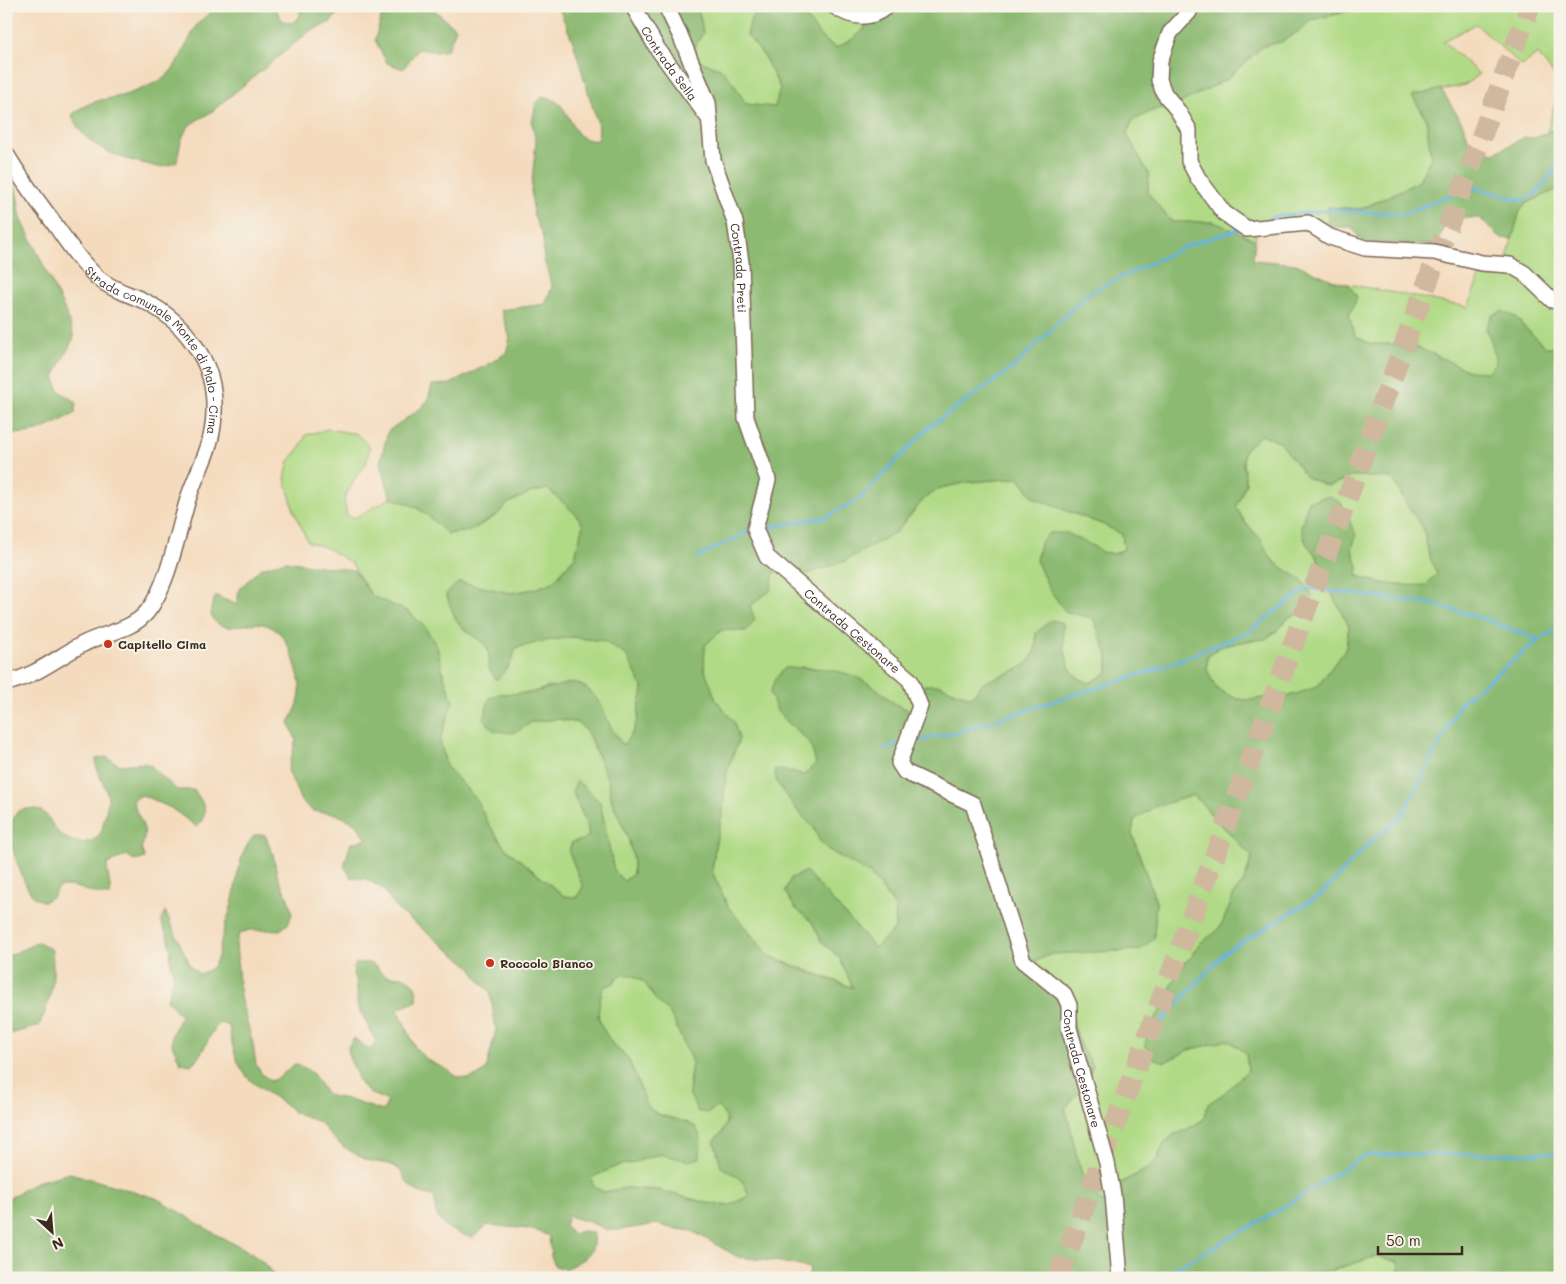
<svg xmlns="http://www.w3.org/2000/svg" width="1566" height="1284" font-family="Mali,sans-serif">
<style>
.green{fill:#b0da85;stroke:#768252}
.forest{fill:#8cba72;stroke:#647248;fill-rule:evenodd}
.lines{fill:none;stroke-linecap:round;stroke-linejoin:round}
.stream{stroke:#66b2df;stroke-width:3}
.highway-tunnel{stroke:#cfb89e;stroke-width:21;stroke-dasharray:21 11;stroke-linecap:butt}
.minor-casing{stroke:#7c6856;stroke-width:18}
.minor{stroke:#fff;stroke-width:15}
.poi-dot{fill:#c8321e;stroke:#f7f3e8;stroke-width:2}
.labels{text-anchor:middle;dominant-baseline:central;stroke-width:4;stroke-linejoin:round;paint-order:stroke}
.street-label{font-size:12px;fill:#3b2a1e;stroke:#f7f3e8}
.poi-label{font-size:12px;font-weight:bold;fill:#3b2a1e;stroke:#f7f3e8;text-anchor:start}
</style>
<rect width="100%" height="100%" fill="#f7f3e8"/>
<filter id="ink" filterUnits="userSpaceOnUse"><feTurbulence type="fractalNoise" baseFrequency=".02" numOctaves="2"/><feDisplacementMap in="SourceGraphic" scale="10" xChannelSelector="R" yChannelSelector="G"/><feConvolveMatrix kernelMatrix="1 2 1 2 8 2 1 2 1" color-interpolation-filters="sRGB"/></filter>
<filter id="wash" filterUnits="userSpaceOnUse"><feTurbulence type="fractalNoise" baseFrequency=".0096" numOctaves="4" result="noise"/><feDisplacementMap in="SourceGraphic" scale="20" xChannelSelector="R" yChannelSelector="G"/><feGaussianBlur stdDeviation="1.12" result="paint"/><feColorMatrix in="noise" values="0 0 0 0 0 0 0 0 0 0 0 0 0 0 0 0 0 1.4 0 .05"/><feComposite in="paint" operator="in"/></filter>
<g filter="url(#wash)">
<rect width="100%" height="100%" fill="#f4dbbe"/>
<path class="green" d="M696,6H761L751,19L747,35L764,56L780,88L775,108L746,104L731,80L698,61L694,48L703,33L700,16Z
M793,6H874L875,7C864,33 861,35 836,48L821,37L805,16Z
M1356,6H1560V83L1538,54L1521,66L1476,24L1443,41L1479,74L1465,85L1412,96L1426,118L1431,158L1418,182L1361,209L1328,207V227L1258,223L1255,240L1214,222H1172L1148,193L1149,175L1127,134L1132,121L1154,110L1192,97L1227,79L1263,46L1281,42L1299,31L1311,20L1342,13Z
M1560,91V127L1547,132L1555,103Z
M1560,188V350L1546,347L1525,328L1517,318L1486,328L1492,343L1496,363L1487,372L1469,371L1433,354L1407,344H1371L1355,336L1349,316L1357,297L1348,284L1468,307L1479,277H1502L1520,210L1525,204Z
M328,429L357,434L370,447L366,464L355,478L344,499L347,516L354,518L391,498C420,506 427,514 447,534L470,531L497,515L507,504L529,493L548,489C561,502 574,509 583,525L575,557L553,582L535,589L510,593L459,582L446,595L461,627L485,643L490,656L512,660L516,648L539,642L572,637L603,641L627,655L643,688L642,696L639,705L638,718L633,732L623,745L611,728L601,704L552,686L530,693L499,694L513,733L532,722L558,719L579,723L588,734L608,780L612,801L628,838L633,857V874L624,881L614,871L600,802L572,791L585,820L589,835L582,840L572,842L569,852L583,887L577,897L564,896L505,848L488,823L476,799L446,766L440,740L444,725L443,673L437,647L425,627L372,596L351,563L325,547L308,542L294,511L285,479L289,461L299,449L306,435Z
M1261,435L1280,442L1306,477L1328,486L1355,476L1393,478L1404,500L1423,528L1429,555L1437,574L1426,586C1402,586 1379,585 1357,575L1358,566L1352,549L1356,535L1306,543L1317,557L1329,589L1349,626L1346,648L1317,687L1293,695L1274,696L1251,700L1237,699L1216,689L1207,670V656L1220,647L1246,641L1265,639L1278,630L1288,618L1303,610L1285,569L1274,562L1268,553L1260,538L1245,522L1236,507L1246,483L1243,464L1244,450Z
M1019,478L1034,498L1104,525L1122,534L1124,549L1115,554L1101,552L1093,546L1041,541L1036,560L1051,592L1066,611L1093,618L1108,655V673L1089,683C1085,681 1079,679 1075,676C1064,666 1063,637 1063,623L1036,633C1036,638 1037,644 1035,649C1029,675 996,672 979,687C977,690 974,694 972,697L955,692L940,685L916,710C894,710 892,698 876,688C853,673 827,669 801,667L778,713L810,743L816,763L804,775L791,771L800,814L814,828L819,840L827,849L871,875L896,908L895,929L875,948L832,900L791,878L785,891L795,908L812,922L822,942L839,957L854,988L769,956L728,907L712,871L716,841L723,811L726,774L739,739L734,722L716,700L704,668L705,645L722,629L746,631L750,606L770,591L774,572L896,532L924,499L940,488L970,482Z
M1194,795L1216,820L1252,856L1244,882L1235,892L1223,922L1216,932L1198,945L1193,956L1180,966L1159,1014L1150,1026L1165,1062L1189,1050L1228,1040L1246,1053L1248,1070L1223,1094L1208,1104L1203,1120L1184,1131L1173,1135L1165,1143L1157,1159L1147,1169L1122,1182L1121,1202L1103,1203C1098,1198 1092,1193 1089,1188C1076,1168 1073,1132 1065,1108L1085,1086L1029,964L1052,954L1140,950L1154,938L1156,902L1132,833L1134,820L1154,807Z
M626,974L636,977L645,983L656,1000L671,1015L692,1062L689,1083L708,1113L718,1106C732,1121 725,1119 722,1134C720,1144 721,1156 721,1167C735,1175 745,1178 748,1196L729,1206L707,1203L658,1190L626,1188L604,1192L594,1187L590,1178L619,1165L629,1164L659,1154L669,1155L676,1119C635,1112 645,1091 629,1061C625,1054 618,1050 613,1044C597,1026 594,1009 604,987L614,983L616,978Z
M1377,1256L1398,1262L1400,1278H1283L1332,1270Z"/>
<path class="forest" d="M212,6H274L282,21L292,23L300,16V6H339L338,13L331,22L310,31L211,112C206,116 200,118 194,122C182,129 179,148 177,162C171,164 165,167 159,167C155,167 151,165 147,164C120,159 81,145 72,115C87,101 102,100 121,96C133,93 154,84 164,78C176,70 189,39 196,26C199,21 208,15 213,10Z
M388,6H430L456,29L447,50L436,52L418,49L403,69L387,63L375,40L381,18Z
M558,6H696L700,16L703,33L694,48L698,61L720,68L731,80L746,104L775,107L780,88L764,56L747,35L751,19L761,6H793L805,16L821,37L836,48C856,38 872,29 874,6H1356L1342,13L1311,20L1299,31L1281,42L1263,46L1227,79L1178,104L1154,110L1132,121L1127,134L1149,175L1148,193L1172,222H1214L1255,240L1253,260L1296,264L1332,280L1348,284L1357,297L1349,316L1355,336L1371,344H1407L1433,354L1469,371L1487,372L1496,363L1492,343L1486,328L1492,315L1502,311L1517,318L1525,328L1546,347L1560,350V1278H1400L1398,1262L1377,1256L1332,1270L1283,1278H808L810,1268L781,1262L738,1257L692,1231L671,1228L657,1224L619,1230H608L589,1222L568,1216L565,1226L572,1234L582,1231L592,1232C598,1255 582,1260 565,1269L555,1266L551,1256L549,1236L540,1232L529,1229L488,1225L472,1238C450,1230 432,1225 435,1197C425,1194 414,1192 408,1184C404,1178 403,1172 397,1168C388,1161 375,1164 365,1159C353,1153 339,1145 330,1135C326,1131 325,1127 320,1123C313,1118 303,1118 295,1113C292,1111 290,1108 287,1106C276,1098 265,1092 255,1084C237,1071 232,1047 229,1026L220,1023C207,1035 205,1054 191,1065L181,1063C168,1039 169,1039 181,1016L167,1000L173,980V970L170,960L171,950L169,940L161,921L165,911L191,967L199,974C205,972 211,970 215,963C219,957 220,945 222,937C224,926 229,915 232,904C238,880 237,854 255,835H265L273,854L277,874L290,904L292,914L288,924L280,930H249L239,934L236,943L240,997L253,1044L256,1065L262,1074L270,1081C281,1078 285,1071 295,1064L305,1068L313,1074L325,1092L333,1097L343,1098L383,1111L388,1101L369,1093L361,1085L349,1057L348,1047L354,1038L370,1050L376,1042L357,1004V983L353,974L355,964C364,962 371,962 378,968C378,969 382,974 383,974C389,978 396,976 403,977C415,980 418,990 417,1001L398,1009L415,1047L429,1061L448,1070L456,1076L467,1079L477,1076L486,1070L496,1030L490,992L478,979L471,967L397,909L383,889L366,879L351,877L344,866L351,843L367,839L355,823L336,814L313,811L301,801L288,770L296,740L289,722C295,712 300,702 300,690C301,677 290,645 282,636C279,632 271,626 266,625C255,620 238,628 228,627C208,624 208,610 216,596L237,605L239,589L261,568L286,561L310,565L354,570L372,596L409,612L425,627L437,647L443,673L453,701L440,740L446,766L476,799L488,823L505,848L564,896L577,897L583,887L569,852L572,842L582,840L589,835L585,820L572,791L577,781L600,802L614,871L624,881L633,874V857L628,838L612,801L608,780L595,749L588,734L579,723L558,719L532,722L514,733L494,731L484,719L489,699L499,694L530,693L574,682L587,688L601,704L611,728L623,745L633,732L638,718L639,705L642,696L643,688L627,656L603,641L572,637L539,642L516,648C511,663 508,670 496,680L488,667C493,638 477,643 462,627C454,620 450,604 446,594L459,582L510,593L535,589L553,582L575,557L583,525C574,509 561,502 548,489L529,493L507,504L497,515L470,531L447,534C426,513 420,506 391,498L380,463L388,431L421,408L428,400L432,385L450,384L489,364L506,353L510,338L501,310L545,304L552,287L544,260L543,237L534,217L531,191L536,142L532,123L536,103L542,97C546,98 551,98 554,100C574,111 570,144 598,140L599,127L596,118L573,42ZM1261,435L1280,442L1306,477L1328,486L1355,476L1393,478L1404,500L1423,528L1429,555L1437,574L1426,585C1402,586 1380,585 1357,576L1358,566L1352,549L1356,535L1342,504L1330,496L1308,501L1301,528L1306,543L1317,557L1329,589L1349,626L1346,648L1317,687L1293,695L1274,696L1251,700L1237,699L1217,689L1207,670V656L1219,647L1246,641L1265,639L1278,630L1288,618L1303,610L1313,597L1302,580L1274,562L1268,553L1260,538L1244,522L1236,507L1246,483L1243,464L1244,450ZM1019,478L1034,498L1104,525L1122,534L1124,549L1115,554L1101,552L1093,546L1067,533H1049L1041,541L1036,560L1051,592L1066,612L1093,618L1108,655V673L1090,683C1085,681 1079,679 1076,676C1064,666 1063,637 1063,623L1051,620L1036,633C1036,638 1037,644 1035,649C1029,675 996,672 979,687C977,690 974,694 972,697L955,692L940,685H924L916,710C893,710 882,690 862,680C839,668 811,667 785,668L775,679L770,693L778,713L810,743L816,763L804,775L774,769L777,783L800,814L814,828L819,840L827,849L871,875L885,892L896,908L895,929L875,948L806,871L791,878L785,891L795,908L812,922L822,942L839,957L853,988L798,968L769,956L728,907L712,871L716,841L723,811L726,774L739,739L734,722L716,700L704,668L705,645L722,630L746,631L755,620L750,606L770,591L774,572L789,570L807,574L843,562L896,532L924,499L940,488L970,482ZM1194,795L1252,857L1244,882L1235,892L1223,922L1216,932L1198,945L1193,956L1180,966L1159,1014L1150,1026L1145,1044L1152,1058L1165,1062L1189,1050L1228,1040L1246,1053L1248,1070L1223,1094L1208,1104L1203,1120L1184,1131L1173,1135L1165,1143L1157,1159L1147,1169L1121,1183V1202L1103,1203C1098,1198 1092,1193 1089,1188C1076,1168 1073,1132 1065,1108L1085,1086L1093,1065L1080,1045L1073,1021L1053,984L1029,964L1052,954L1140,950L1154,938L1156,902L1132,834L1134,820L1154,807ZM625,974L636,977L645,983L656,1000L671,1015L692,1062L689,1093L698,1112L708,1113L718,1107C731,1120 728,1129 714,1140L721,1167C735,1176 745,1178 748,1196L729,1206L707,1203L658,1190L626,1188L604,1192L594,1187L591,1178L619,1165L629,1164L659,1154L689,1161L700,1158L701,1139L696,1127L686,1122L656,1114L648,1107L628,1058L613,1045L602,1027L598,1017L600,997L604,987L614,983L616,978Z
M1441,89L1463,124L1471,147L1494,153L1525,137L1534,138L1560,127V188L1525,204L1520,210L1512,239L1500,238L1480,218H1448L1436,245L1362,242L1352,227H1328V207L1362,209L1418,182L1431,158L1426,118L1412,96Z
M6,171L16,188L21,218L67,315L74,337L54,377L59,391L76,402L75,413C53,425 32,438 6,432Z
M107,757L119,765L144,763L150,765L177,790H194C205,805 209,813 197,827L171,808L142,795L133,800C137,822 151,825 141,849L145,858L135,861L127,855L107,864C107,875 111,883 110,895C92,896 76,882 58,887L53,896L44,902C40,900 36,899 33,896C23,885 11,844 7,829L18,811C26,809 33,807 41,811C51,817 52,828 60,834C74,846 100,847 103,825C104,817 108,808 108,799C107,784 95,775 96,759Z
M39,942L52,950C55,983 52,996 39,1026L6,1035V954L10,955Z
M70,1173L156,1198L222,1238L243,1248L262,1261L276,1278H6V1200L36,1182Z"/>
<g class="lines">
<path class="stream" d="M1264,221L1277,216L1331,210L1403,214L1472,187L1522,200L1537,193L1560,161
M759,529L826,517L859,499L929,427L1014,367L1087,294L1186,246L1239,229
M698,557L751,530
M912,742L957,732L1163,667L1248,632L1307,588L1433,604L1485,619L1539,640
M884,748L901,744
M1154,1030L1225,952L1321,895L1371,841L1401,817L1461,702L1539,640L1560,627
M1159,1278L1281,1209L1365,1155L1560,1153"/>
</g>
</g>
<g filter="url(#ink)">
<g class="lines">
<path class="highway-tunnel" d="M1058,1278L1530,6"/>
<defs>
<g id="minor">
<path id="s1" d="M633,6L657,48L707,116"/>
<path id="s2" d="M666,6L680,35L708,103L713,160L735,222L741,262L746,418L768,480L755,529L767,557L910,680L920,706L899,763L905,772L973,804L1023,961L1064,994L1069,1005V1028L1107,1163L1113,1195L1120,1278"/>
<path d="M834,6C851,18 870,21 887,6"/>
<path d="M1191,6L1189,12L1170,33L1160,61L1159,80L1164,93L1178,111L1189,130V161L1198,178L1224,213L1247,229L1308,223L1330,237L1365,248L1434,252L1482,263L1510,265L1524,273L1552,300L1560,302"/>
<path id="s3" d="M6,154C20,177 35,198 51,219C66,240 79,261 98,278C111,289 126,293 142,300C167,312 185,328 199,352C211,371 215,391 214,413C213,449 198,468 188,499C178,532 168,586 147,612C131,631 104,633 83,644C58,657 34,677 6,683"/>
</g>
</defs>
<use href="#minor" class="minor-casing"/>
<use href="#minor" class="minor"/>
</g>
</g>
<g class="poi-dot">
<circle cx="108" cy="644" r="5"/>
<circle cx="490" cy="963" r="5"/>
</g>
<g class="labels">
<g class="street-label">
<text stroke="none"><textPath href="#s1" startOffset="68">Contrada Sella</textPath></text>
<text stroke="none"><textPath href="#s2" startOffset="275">Contrada Preti</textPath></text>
<text stroke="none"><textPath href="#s3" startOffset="254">Strada comunale Monte di Malo - Cima</textPath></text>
<text stroke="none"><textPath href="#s2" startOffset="685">Contrada Cestonare</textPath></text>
<text stroke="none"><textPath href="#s2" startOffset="1230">Contrada Cestonare</textPath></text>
</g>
<g class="poi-label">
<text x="118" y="644">Capitello Cima</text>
<text x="500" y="963">Roccolo Bianco</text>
</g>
</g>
<rect width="1566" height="1284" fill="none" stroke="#f7f3e8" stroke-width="25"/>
<g transform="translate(52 1232) rotate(154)" stroke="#f7f3e8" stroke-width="4" paint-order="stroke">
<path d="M0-4L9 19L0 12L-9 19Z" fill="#3b2a1e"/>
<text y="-8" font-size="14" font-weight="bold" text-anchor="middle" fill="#3b2a1e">N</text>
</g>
<path d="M1378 1246v8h84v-8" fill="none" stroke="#3b2a1e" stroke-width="2.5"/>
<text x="1386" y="1246" font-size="15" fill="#3b2a1e" stroke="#f7f3e8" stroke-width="4" paint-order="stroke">50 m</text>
</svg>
